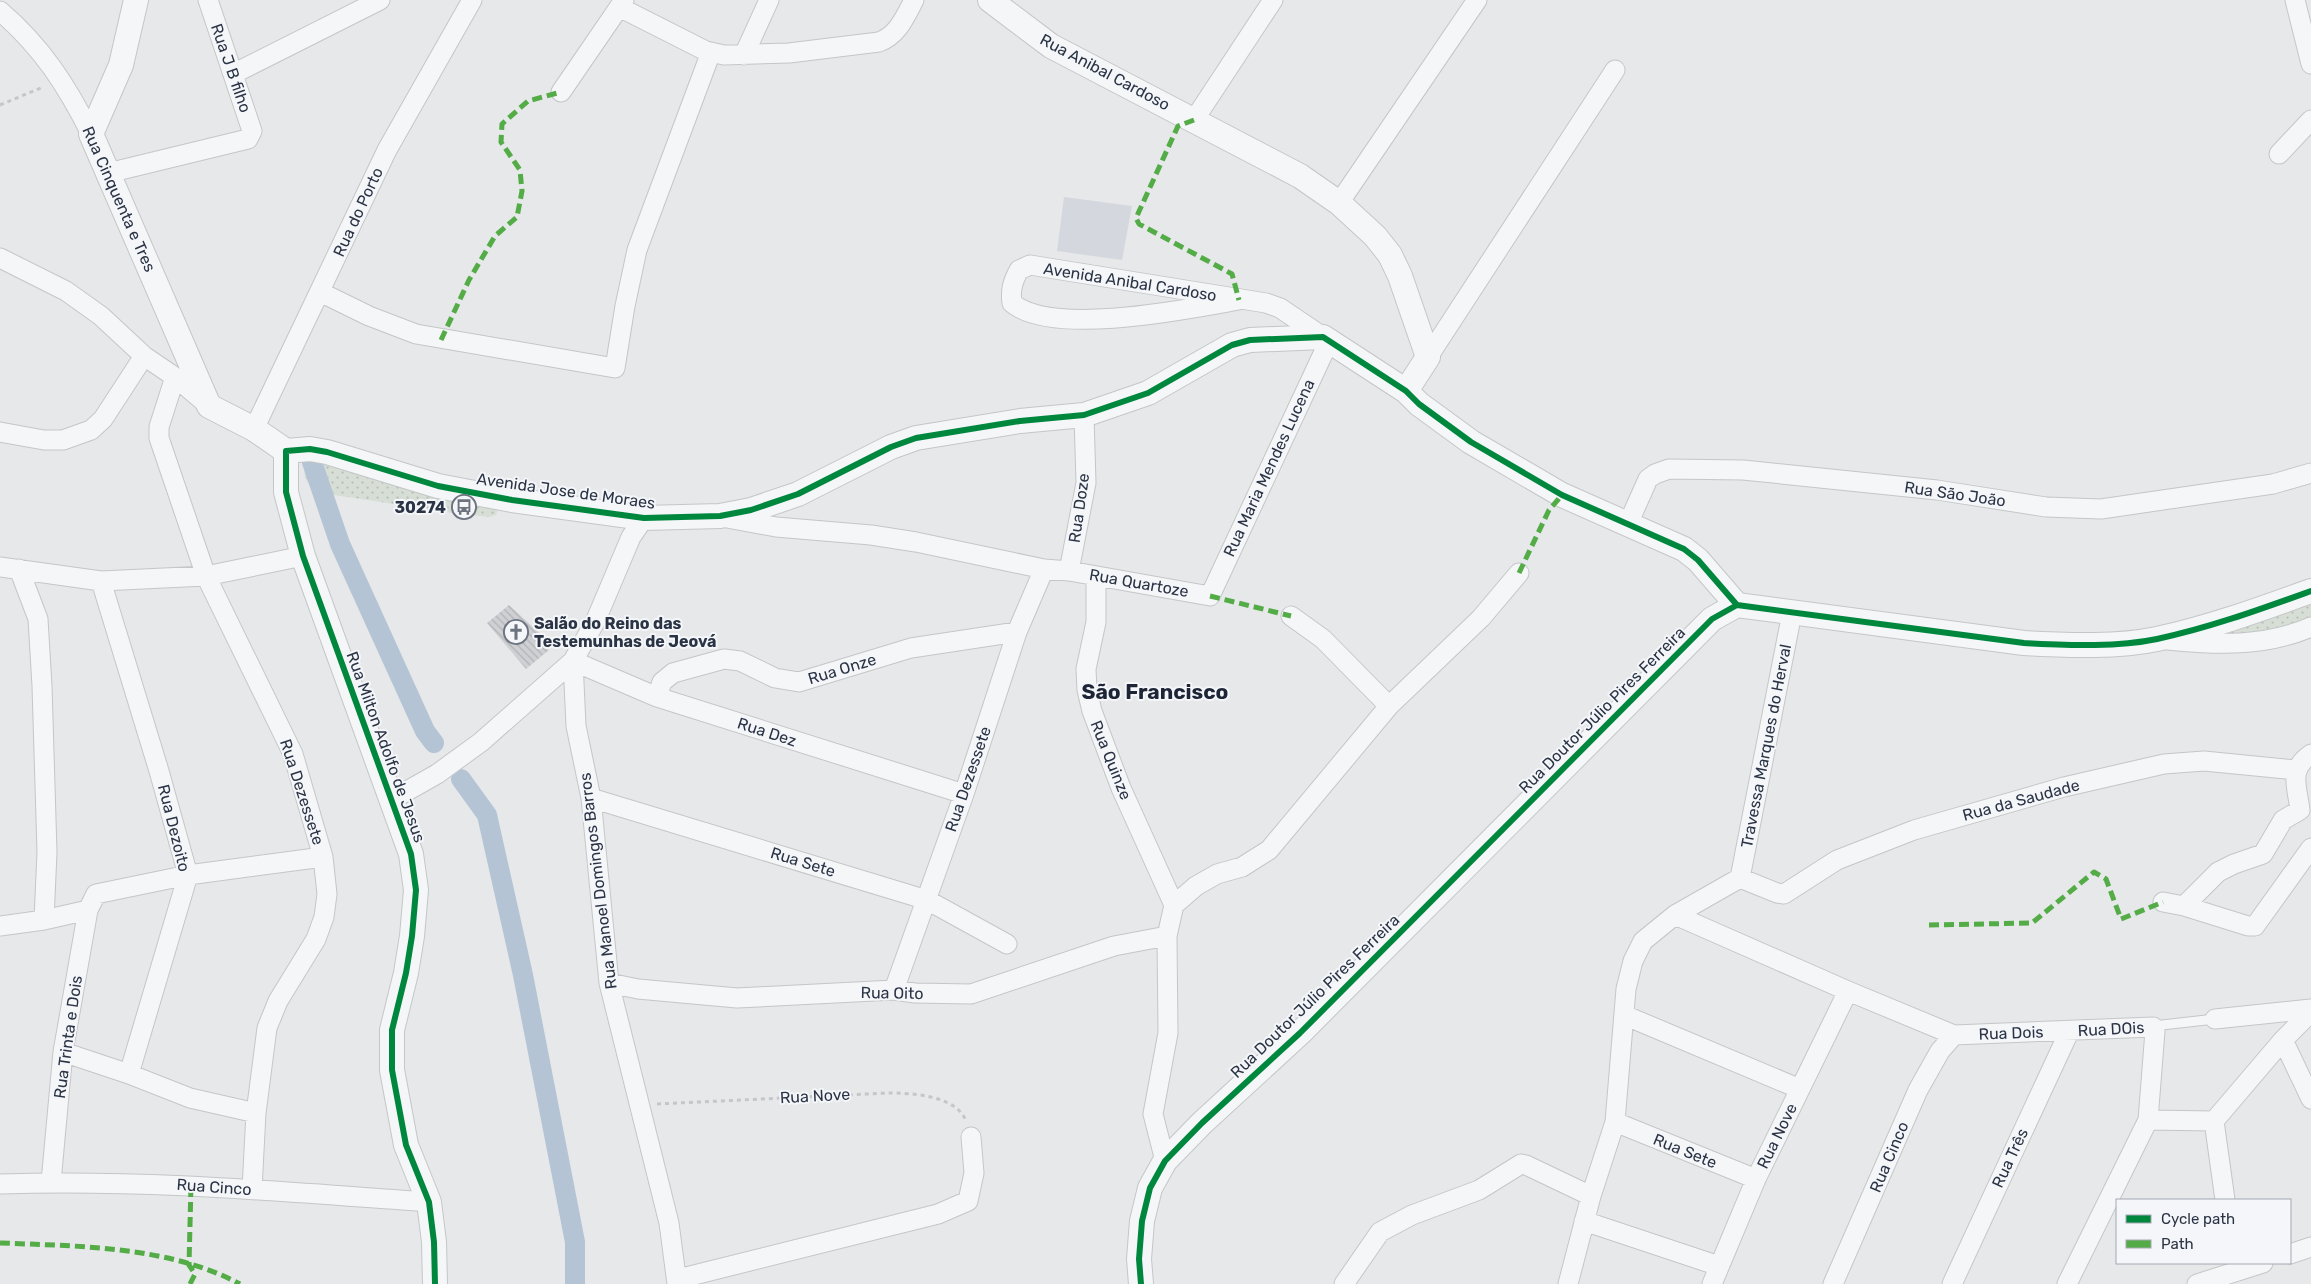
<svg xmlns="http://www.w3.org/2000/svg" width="2311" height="1284" font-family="Rubik,sans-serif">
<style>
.built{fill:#d4d7dd}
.park{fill:url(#park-dots)}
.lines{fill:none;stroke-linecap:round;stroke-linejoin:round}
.canal{stroke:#b4c4d5;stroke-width:20}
.building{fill:url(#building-back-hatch)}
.service-casing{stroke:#c4c6c8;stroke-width:11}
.minor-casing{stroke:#c4c6c8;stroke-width:21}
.tertiary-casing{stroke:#c4c6c8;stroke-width:26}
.path{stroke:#c5c6ca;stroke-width:3;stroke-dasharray:4 4;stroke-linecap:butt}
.service{stroke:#f5f6f7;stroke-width:9}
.minor{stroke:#f5f6f7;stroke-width:19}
.tertiary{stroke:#f5f6f7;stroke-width:24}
.quiet{stroke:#54ac47;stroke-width:5;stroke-dasharray:10 5;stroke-linecap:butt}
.cycleway-casing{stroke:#f4f6f9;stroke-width:9}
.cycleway{stroke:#00873e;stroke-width:6}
.labels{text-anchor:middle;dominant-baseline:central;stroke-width:4;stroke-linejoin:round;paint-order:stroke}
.street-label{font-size:16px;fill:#2b3445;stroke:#f4f6f9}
.poi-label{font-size:16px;font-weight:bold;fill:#2b3445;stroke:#f4f6f9;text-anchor:end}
.district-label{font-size:21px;font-weight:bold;fill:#1d2536;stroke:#f4f6f9}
</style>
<defs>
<pattern id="park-dots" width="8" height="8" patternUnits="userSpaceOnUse" patternTransform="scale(1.25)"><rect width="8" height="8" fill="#d6ded6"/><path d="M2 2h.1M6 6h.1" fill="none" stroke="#b8bfb9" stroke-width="1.8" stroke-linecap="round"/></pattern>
<pattern id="building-back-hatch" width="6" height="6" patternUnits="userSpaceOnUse" patternTransform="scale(1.25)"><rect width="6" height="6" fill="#ced0d3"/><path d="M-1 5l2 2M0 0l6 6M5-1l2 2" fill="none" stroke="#b1b3b6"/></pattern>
</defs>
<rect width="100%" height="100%" fill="#e6e8ea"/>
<path class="built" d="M1064,197L1132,206L1122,260L1057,251Z"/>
<path class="park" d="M314,457L498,508L496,515L489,517L454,513L314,492L305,478L304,468Z
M2311,598V630L2279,644L2125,653Z"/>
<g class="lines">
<path class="canal" d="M312,462L340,544L425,731L434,743
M461,779L487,815L523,975L575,1242V1284"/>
</g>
<path class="building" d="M509,605L547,640L544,645L549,650L526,669L487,623Z"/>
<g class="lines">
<defs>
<path id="service" d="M2153,1026L2215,1019"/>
<path id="minor" d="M2295,0L2311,64
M621,8L706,51L724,55L789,53L879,42C898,35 905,17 914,0
M0,11C42,47 67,86 91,134
M744,55L769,0
M233,74L380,0
M561,92L624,0
M1194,120L1273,0
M2279,154L2311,120
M108,173L248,139L252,131L208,0
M1339,203L1477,0
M0,258L66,291L101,316L144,356L175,377L208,405
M320,292L369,316L416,334L615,368L625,306L637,250L711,52
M1239,300C1189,309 1052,337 1012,303C1010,290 1013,281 1019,270L1030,265L1266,303L1280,308L1323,337
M1428,357L1615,70
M175,377L159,427V438L206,576L293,754L323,857L327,894L324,917L316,939L278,1001L267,1028L256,1113L252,1189
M254,429L387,150L472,0
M0,432L44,440H63L91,430L103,419L144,356
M644,518L631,537L595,622L573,661L576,726L591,798L609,983L669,1223L677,1284
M727,518L776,527L871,535L916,542L1044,569L1069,571L1210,596L1329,341
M1628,524L1648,479L1655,474L1669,469L1743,470L1937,490L2046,507L2101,509L2273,484L2311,473
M0,567L101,581L206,576L303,556
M19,569L38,619L42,686L47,852L44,920
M1069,571L1086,483L1084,415
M1096,577V622L1086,669L1087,690L1092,711L1121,788L1174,905
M101,581L159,771L188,875L129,1074
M1291,616L1323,639L1389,706
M2168,640C2217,645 2265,647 2311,627
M657,697L662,682L673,673L724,659L740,661L775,678L799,682L911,648L1017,632
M591,798L927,900L1007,944
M391,800L437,774L481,742L573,661L657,697L964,794
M1740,878L1777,893L1784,894L1837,860L1914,830L2064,787L2164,764L2204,761L2296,770
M1740,878L1792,613
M2163,902L2184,906L2218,872L2234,864L2263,854L2283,820L2300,810C2297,785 2288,770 2311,754
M2184,906L2248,926H2255L2311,848
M1675,915L1848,991L1954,1035L2153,1027L2155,1031L2148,1120L2067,1284
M0,926L44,920L88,910
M609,983L638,989L737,998L894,990L915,993L971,994L1114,946L1167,936
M894,990L964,794L1017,632L1044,569
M1624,1015L1800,1089
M2215,1019L2311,1009
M2283,1040L2311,1099
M63,1052L129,1074L190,1098L256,1113
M2148,1120L2214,1121L2283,1040L2311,1012
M2214,1121L2225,1200
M1615,1122L1756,1179
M1165,1161L1153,1114L1168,1033L1167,936L1174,905L1196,886L1217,874L1242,867L1269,850L1389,706L1481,618L1519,573
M51,1182L63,1052L88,910L96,894L188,875L323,857
M0,1184C144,1179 285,1192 429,1202
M1584,1221L1719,1266
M2290,1254L2311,1247
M678,1279L938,1214L968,1201L974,1173L971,1137
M1344,1284L1380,1232L1412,1215L1479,1190L1521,1164L1526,1165L1591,1196
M1568,1284L1591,1196L1615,1122L1626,989L1633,961L1643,941L1675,915L1740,878
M1712,1284L1756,1179L1848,991
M1833,1284L1918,1090L1940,1051L1954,1035
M1952,1284L2069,1032
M2197,1284L2263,1263"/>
<path id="tertiary" d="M136,0L121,65L91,134L209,406L254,429L286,451
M990,0L1051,46L1300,176L1339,203L1375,236L1390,255L1400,276L1428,357L1406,391
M435,1284L434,1242L429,1202L406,1145L392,1070V1030L406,973L412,936L416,890L411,854L303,556L286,492V451L310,449L327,452L438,486L512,500L644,518L720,516L751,510L798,494L891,447L916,438L1020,421L1084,415L1148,393L1232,345L1250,340L1323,337L1406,391L1419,404L1471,442L1562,495L1684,549L1698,560L1737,605
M1141,1284L1139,1259L1142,1221L1150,1188L1165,1161L1202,1123L1300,1033L1712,619L1737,605L2024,643C2067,645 2114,648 2157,639C2209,628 2261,609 2311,591"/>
</defs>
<use href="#service" class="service-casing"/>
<use href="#minor" class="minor-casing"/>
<use href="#tertiary" class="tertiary-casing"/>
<path class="path" d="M0,105L43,87
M657,1104L888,1093C911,1093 956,1095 966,1121"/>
<use href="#service" class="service"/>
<use href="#minor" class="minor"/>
<use href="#tertiary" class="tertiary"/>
<path class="quiet" d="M1194,120L1178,126L1136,218L1139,224L1232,274L1239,300
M441,340L469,280L495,236L517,217L522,191L520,170L501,142L502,124L528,101L561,92
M1519,573L1549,510L1562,495
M1210,596L1291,616
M1929,925L2032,923L2094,872L2106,879L2121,919L2163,902
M0,1243C78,1246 169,1246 240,1284
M190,1284L195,1274L189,1265L191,1185"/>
<defs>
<path id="cycleway" d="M435,1284L434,1242L429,1202L406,1145L392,1070V1030L406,973L412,936L416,890L411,854L303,556L286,492V451L310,449L327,452L438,486L512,500L644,518L720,516L751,510L798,494L891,447L916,438L1020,421L1084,415L1148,393L1232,345L1250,340L1323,337L1406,391L1419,404L1471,442L1562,495L1684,549L1698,560L1737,605
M1141,1284L1139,1259L1142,1221L1150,1188L1165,1161L1202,1123L1300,1033L1712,619L1737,605L2024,643C2067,645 2114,648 2157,639C2209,628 2261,609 2311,591"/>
</defs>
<use href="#cycleway" class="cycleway-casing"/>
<use href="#cycleway" class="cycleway"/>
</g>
<defs>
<symbol id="bus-ring" viewBox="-11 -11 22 22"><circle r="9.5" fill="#f4f6f9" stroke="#6c737f" stroke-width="1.5"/><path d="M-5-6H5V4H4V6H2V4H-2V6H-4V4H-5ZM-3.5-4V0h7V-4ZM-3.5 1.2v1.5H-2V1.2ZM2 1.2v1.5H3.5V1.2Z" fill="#6c737f"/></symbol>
<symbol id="church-ring" viewBox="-11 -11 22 22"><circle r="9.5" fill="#f4f6f9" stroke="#6c737f" stroke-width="1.5"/><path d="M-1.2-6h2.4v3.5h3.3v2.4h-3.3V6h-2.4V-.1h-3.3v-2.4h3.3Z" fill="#6c737f"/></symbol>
</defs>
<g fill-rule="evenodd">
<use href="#bus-ring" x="450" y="493" width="28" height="28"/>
<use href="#church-ring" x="502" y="618" width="28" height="28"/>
</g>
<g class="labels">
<g class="street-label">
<text transform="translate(231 68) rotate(71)">Rua J B filho</text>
<text transform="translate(1105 72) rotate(28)">Rua Anibal Cardoso</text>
<text transform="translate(119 199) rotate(66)">Rua Cinquenta e Tres</text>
<text transform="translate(358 212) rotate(-65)">Rua do Porto</text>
<text transform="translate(1130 282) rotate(9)">Avenida Anibal Cardoso</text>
<text transform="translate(1269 468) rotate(-65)">Rua Maria Mendes Lucena</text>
<text transform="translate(566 491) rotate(8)">Avenida Jose de Moraes</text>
<text transform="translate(1955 494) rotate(8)">Rua São João</text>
<text transform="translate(1079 508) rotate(-82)">Rua Doze</text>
<text transform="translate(1139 583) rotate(10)">Rua Quartoze</text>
<text transform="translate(842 669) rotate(-17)">Rua Onze</text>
<text transform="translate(1602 710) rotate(-45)">Rua Doutor Júlio Pires Ferreira</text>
<text transform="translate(767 732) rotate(18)">Rua Dez</text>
<text transform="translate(1766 746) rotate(-79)">Travessa Marques do Herval</text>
<text transform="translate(386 747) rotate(70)">Rua Milton Adolfo de Jesus</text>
<text transform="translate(1111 760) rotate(68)">Rua Quinze</text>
<text transform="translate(968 779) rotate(-71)">Rua Dezessete</text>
<text transform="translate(302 792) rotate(72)">Rua Dezessete</text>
<text transform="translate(2021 800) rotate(-15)">Rua da Saudade</text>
<text transform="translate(174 828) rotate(76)">Rua Dezoito</text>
<text transform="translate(803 862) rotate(17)">Rua Sete</text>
<text transform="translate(598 881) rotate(-97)">Rua Manoel Domingos Barros</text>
<text transform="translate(892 993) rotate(1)">Rua Oito</text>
<text transform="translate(1315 996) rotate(-44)">Rua Doutor Júlio Pires Ferreira</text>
<text transform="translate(2111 1029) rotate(-3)">Rua DOis</text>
<text transform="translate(2011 1033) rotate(-2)">Rua Dois</text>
<text transform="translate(68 1037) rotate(-82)">Rua Trinta e Dois</text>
<text transform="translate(815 1096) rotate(-3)">Rua Nove</text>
<text transform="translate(1777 1136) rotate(-64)">Rua Nove</text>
<text transform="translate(1685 1151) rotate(22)">Rua Sete</text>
<text transform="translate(1889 1157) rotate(-67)">Rua Cinco</text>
<text transform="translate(2010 1158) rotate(-65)">Rua Três</text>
<text transform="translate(214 1187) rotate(4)">Rua Cinco</text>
</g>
<g class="poi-label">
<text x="446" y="507">30274</text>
<text x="534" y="623" text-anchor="start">Salão do Reino das<tspan x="534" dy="18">Testemunhas de Jeová</tspan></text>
</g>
<g class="district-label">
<text x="1155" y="691">São Francisco</text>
</g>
</g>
<rect x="2116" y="1199" width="175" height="65" fill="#f4f6f9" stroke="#a4a8b1"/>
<rect x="2126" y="1215" width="25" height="8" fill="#00873e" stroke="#a4a8b1"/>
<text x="2161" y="1224" font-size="15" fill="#2b3445">Cycle path</text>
<rect x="2126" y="1240" width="25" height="8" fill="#54ac47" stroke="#a4a8b1"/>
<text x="2161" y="1249" font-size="15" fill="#2b3445">Path</text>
</svg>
